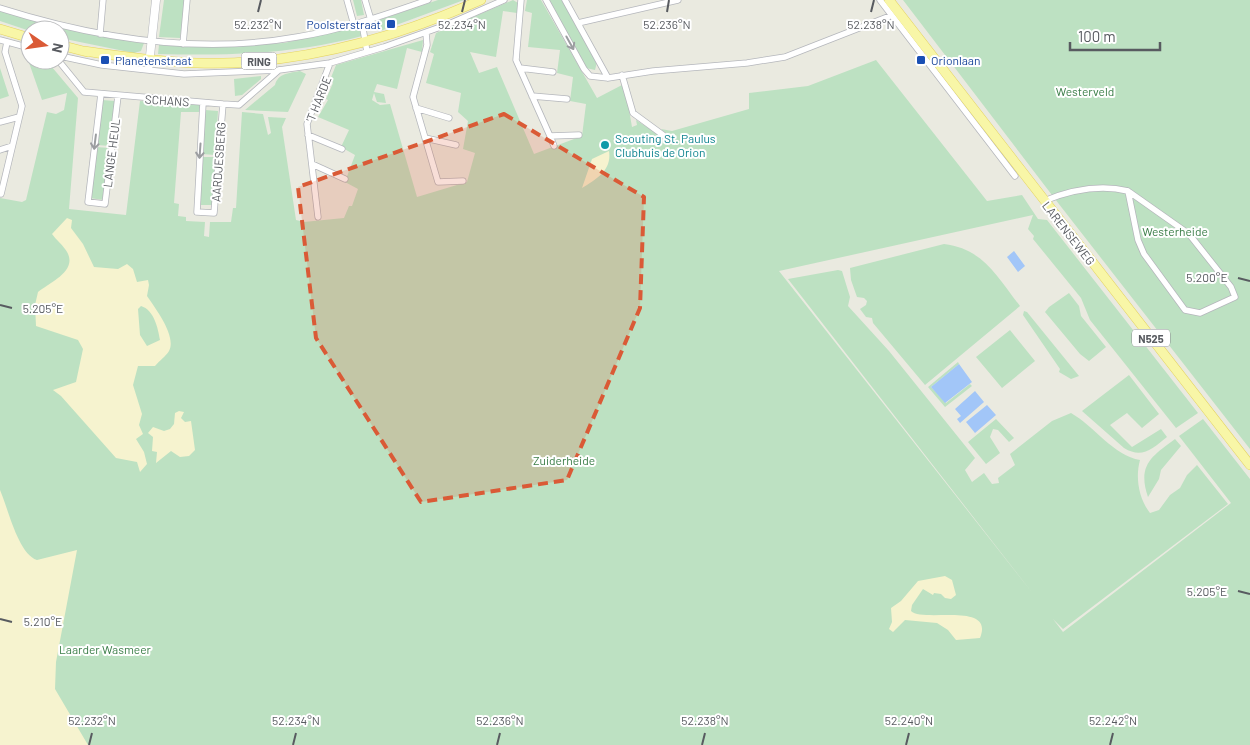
<svg xmlns="http://www.w3.org/2000/svg" width="1250" height="745" font-family="Barlow,sans-serif">
<style>
.green{fill:#bde1c2}
.sand{fill:#f6f3cf;fill-rule:evenodd}
.water{fill:#a2c6f8}
.lines{fill:none;stroke-linecap:round;stroke-linejoin:round}
.minor-casing{stroke:#b5b7bc;stroke-width:7}
.tertiary-casing{stroke:#b5b7bc;stroke-width:9}
.primary-casing{stroke:#e5d35e;stroke-width:10}
.minor{stroke:#fff;stroke-width:5.5}
.tertiary{stroke:#fff;stroke-width:8}
.primary{stroke:#f8f6a7;stroke-width:9}
.oneway{stroke:#9b9da0}
.marked{fill:#da5a36;fill-opacity:0.2;stroke:#da5a36;stroke-width:4;stroke-dasharray:10 6;stroke-linejoin:round}
.ticks{fill:none;stroke:#585b60;stroke-width:2}
.transit-dot{fill:#1a4fb4;stroke:#fff;stroke-width:2}
.culture-dot{fill:#0f9aa8;stroke:#fff;stroke-width:2}
.labels{text-anchor:middle;dominant-baseline:central;stroke-width:4;stroke-linejoin:round;paint-order:stroke}
.shield{fill:#fff;stroke:#8a8c90;stroke-width:1}
.shield-label{font-size:11px;font-weight:bold;fill:#585b60}
.transit-label{font-size:12px;fill:#164399;stroke:#fff;text-anchor:start}
.park-label{font-size:12px;fill:#3a7d47;stroke:#fff}
.street-label{font-size:12px;fill:#585b60;stroke:#fff}
.culture-label{font-size:12px;fill:#0d838f;stroke:#fff;text-anchor:start}
.ticks-label{font-size:12px;text-anchor:middle;fill:#585b60;stroke:#fff;stroke-width:4;stroke-linejoin:round;paint-order:stroke}
</style>
<rect width="100%" height="100%" fill="#eaeae0"/>
<path class="green" d="M164,0H185L180,38L159,37Z
M353,0H361L364,15L357,16Z
M438,0H464L380,31L373,22Z
M513,0L518,3L517,13L503,11L496,57L470,52L479,73L497,67L534,154L582,136L586,104L570,101L573,77L557,73L560,50L528,47L532,13L525,11L527,0H541L597,98L622,85L625,87L632,127L637,125L636,120L659,135L665,133L661,129L672,131L749,109V93L808,86L876,60L987,201L1022,195L1038,219L1047,220L1198,413L1176,428L1090,320L1081,298L1033,239L1034,236L1028,229L1033,215L779,271L1034,595L788,279L838,270L842,271L850,297L848,306L889,351L975,458L965,470L972,482L984,473L992,484L999,483L998,478L1015,465L1010,454L1052,421L1071,413C1094,426 1114,456 1140,460C1135,478 1139,499 1150,513L1159,510L1170,495L1180,488L1187,475L1197,465L1228,504L1063,629L1053,619L1063,632L1231,503L1179,436L1203,419L1250,479V745H0V198L22,202L26,200L47,112L56,114L64,110L67,93L42,100L27,57L30,55V60H46L78,98L69,209L126,215L140,101L201,105V112H181L174,203L179,204L178,216L186,217V221L205,222L204,236L209,237L210,222H231L233,208H236L242,112L263,114L268,135L271,133L268,117L286,118L282,127L296,220L304,222L344,218L349,206H352L358,189L345,182L355,155L341,147L349,130L318,117L328,100L326,99L333,83L330,80L336,65L423,40L422,52L407,48L397,89L377,84L374,92L384,94L386,103L377,102L374,93L372,100L380,105L390,104L417,197L467,182L475,153L463,149L468,121L458,112L461,93L426,83L434,54L430,52L436,33Z
M548,0H563L597,62L595,70L586,68Z
M903,0H1250V449L1055,199Z
M0,11L94,35L144,43L141,51L134,53L60,38V30L30,31L0,21Z
M360,26L362,36C294,54 228,56 158,54L159,45L210,46L284,43Z
M0,68L9,96L0,99Z
M300,71L306,74L288,112L245,110L275,85C278,73 290,73 300,71Z
M261,76V79L242,95L235,96L234,79Z
M102,100L115,101L110,146L97,145Z
M205,110L218,111L215,155L202,154Z
M96,147L110,148L103,200L90,198Z
M202,157H215L212,205H199Z
M944,244C984,249 997,277 1020,306L925,385L873,323L872,318L866,317L860,309L866,305L867,301L864,298L857,297L851,280L850,268Z
M1069,293L1079,306L1081,316L1106,347L1089,361L1080,354L1045,312L1049,307Z
M1024,311L1027,312L1079,376L1071,379L1059,372L1060,369L1023,315Z
M1010,330L1035,361L1002,388L976,357Z
M958,362L959,364L931,387L946,403L970,384L972,386L945,407L928,387Z
M1129,375L1159,414L1142,428L1127,413L1110,425L1132,447L1161,429L1167,437C1152,449 1142,459 1124,448L1082,411Z
M996,419L1014,438L1009,442L998,430L993,429L990,437L1000,453L986,464L968,442Z
M1175,439L1181,446L1161,470L1159,479L1148,497C1137,465 1152,456 1175,439Z"/>
<path class="sand" d="M609,151C612,170 597,179 582,188L592,159Z
M67,218L72,220L71,228L83,244L94,267L118,269L127,264L133,269L137,282L148,280L149,285L147,296C155,308 177,336 169,351C166,356 159,361 155,366H138L133,385L142,414L139,425L143,434L136,439L144,452L147,464L140,472L137,462L116,458L61,396L53,390L76,382L83,349L78,340L36,326L35,305L38,292C50,282 81,270 65,249C61,243 56,240 52,234ZM141,306C154,310 158,328 160,340L147,346L140,335L138,309Z
M179,411L184,412L181,418L185,422L191,421L195,450L189,456L180,457L171,451L156,463L157,452L152,451L153,437L148,433L153,427L164,431L170,429L174,424L175,413Z
M0,490C8,508 18,554 37,560L77,550L56,662L55,689L88,745H0Z
M945,576L952,580L956,595L951,599L945,598L941,594L934,593L933,595L923,589L912,605L911,611C923,623 995,601 980,638L956,640L948,630L937,623L905,620L893,632L889,629L892,622L891,608L901,601L918,581Z"/>
<path class="water" d="M1014,251L1025,266L1018,272L1007,257Z
M959,364L972,382L945,403L931,387Z
M975,391L984,402L960,423L957,419L961,416L955,409Z
M987,405L996,415L975,433L966,422Z"/>
<g class="lines">
<defs>
<path id="minor" d="M347,0L354,25
M365,0L371,20
M521,0L516,60L550,136L579,135
M546,0L584,69L590,76L608,78L653,71L747,63L785,57L890,16
M565,0L608,78
M880,0L1015,176
M0,8C95,38 197,55 297,37C342,30 385,15 428,0
M362,23L367,52
M578,23L678,0
M426,33L427,45L413,97L438,182L463,181
M100,34L103,0
M0,40L30,48
M183,44L187,0
M60,56L102,65L184,74L279,70L330,63L384,47L449,24L504,0
M58,60L84,92L223,104L239,105L279,70
M520,68L553,72
M622,75L633,113L663,135
M101,94L88,202L105,204L118,96
M532,96L567,99
M203,103L197,212L214,213L223,104
M416,108L449,118
M0,122L19,117
M308,135L342,149
M550,136L554,146
M425,138L456,145
M0,150L12,146
M312,164L345,179
M1,194L22,106L5,52L7,42
M1044,201C1071,190 1099,184 1128,191L1138,240L1144,254L1185,310L1200,313L1235,297L1231,287L1189,234L1128,191
M318,217L307,124L330,63"/>
<path id="tertiary" d="M149,65L156,0"/>
<path id="primary" d="M889,0L1250,465
M0,29L30,38
M60,45L87,52
M83,51C120,56 159,62 197,63C294,66 393,39 481,0"/>
</defs>
<use href="#minor" class="minor-casing"/>
<use href="#tertiary" class="tertiary-casing"/>
<use href="#primary" class="primary-casing"/>
<use href="#minor" class="minor"/>
<use href="#tertiary" class="tertiary"/>
<use href="#primary" class="primary"/>
</g>
<defs><path id="oneway-shaft" d="M-6 0H5M1.5-3L5.5 0L1.5 3" fill="none" stroke-width="1.6" stroke-linecap="round" stroke-linejoin="round" transform="scale(1.25)"/></defs>
<g class="oneway">
<use href="#oneway-shaft" transform="translate(570 43) rotate(61)"/>
<use href="#oneway-shaft" transform="translate(95 142) rotate(97)"/>
<use href="#oneway-shaft" transform="translate(200 151) rotate(94)"/>
</g>
<path class="marked" d="M504,114L644,197L640,308L567,480L421,502L316,338L298,187Z"/>
<path class="ticks" d="M258,12L261,0M462,12L465,0M667,12L669,0M871,12L874,0M1238,278L1250,281M0,305L12,308M1238,591L1250,594M0,619L12,622M89,745L92,733M293,745L296,733M497,745L500,733M702,745L705,733M906,745L909,733M1110,745L1113,733"/>
<g class="transit-dot">
<rect x="386" y="19" width="10" height="10" rx="2.5"/>
<rect x="100" y="55" width="10" height="10" rx="2.5"/>
<rect x="916" y="55" width="10" height="10" rx="2.5"/>
</g>
<circle class="culture-dot" cx="605" cy="145" r="5"/>
<g class="labels">
<g class="shield">
<rect x="241.5" y="52.5" width="35" height="17" rx="4"/>
<rect x="1132" y="329.5" width="38" height="17" rx="4"/>
</g>
<g class="shield-label">
<text x="259" y="61">RING</text>
<text x="1151" y="338">N525</text>
</g>
<g class="transit-label">
<text x="381" y="24" text-anchor="end">Poolsterstraat</text>
<text x="115" y="60">Planetenstraat</text>
<text x="931" y="60">Orionlaan</text>
</g>
<g class="park-label">
<text x="1085" y="91">Westerveld</text>
<text x="1175" y="231">Westerheide</text>
<text x="564" y="460">Zuiderheide</text>
<text x="105" y="649">Laarder Wasmeer</text>
</g>
<g class="street-label">
<text transform="translate(318 99) rotate(-68)">'T HARDE</text>
<text transform="translate(167 100) rotate(4)">SCHANS</text>
<text transform="translate(111 153) rotate(-83)">LANGE HEUL</text>
<text transform="translate(218 162) rotate(-86)">AARDJESBERG</text>
<text transform="translate(1069 233) rotate(52)">LARENSEWEG</text>
</g>
<g class="culture-label">
<text x="615" y="138">Scouting St. Paulus<tspan x="615" dy="14">Clubhuis de Orion</tspan></text>
</g>
</g>
<g class="ticks-label">
<text x="258" y="29">52.232°N</text>
<text x="462" y="29">52.234°N</text>
<text x="667" y="29">52.236°N</text>
<text x="871" y="29">52.238°N</text>
<text x="1207" y="282">5.200°E</text>
<text x="43" y="313">5.205°E</text>
<text x="1207" y="596">5.205°E</text>
<text x="43" y="626">5.210°E</text>
<text x="92" y="725">52.232°N</text>
<text x="296" y="725">52.234°N</text>
<text x="500" y="725">52.236°N</text>
<text x="705" y="725">52.238°N</text>
<text x="909" y="725">52.240°N</text>
<text x="1113" y="725">52.242°N</text>
</g>
<g transform="translate(45 45) rotate(103)"><circle r="24" fill="#ffffff" stroke="#bcbdbf"/>
<path d="M0-4L9 19L0 12L-9 19Z" fill="#da5a36"/>
<text y="-8" font-size="14" font-weight="bold" text-anchor="middle" fill="#585b60">N</text>
</g>
<path d="M1070 42v8h90v-8" fill="none" stroke="#585b60" stroke-width="2.5"/>
<text x="1078" y="42" font-size="15" fill="#585b60" stroke="#ffffff" stroke-width="4" paint-order="stroke">100 m</text>
</svg>
